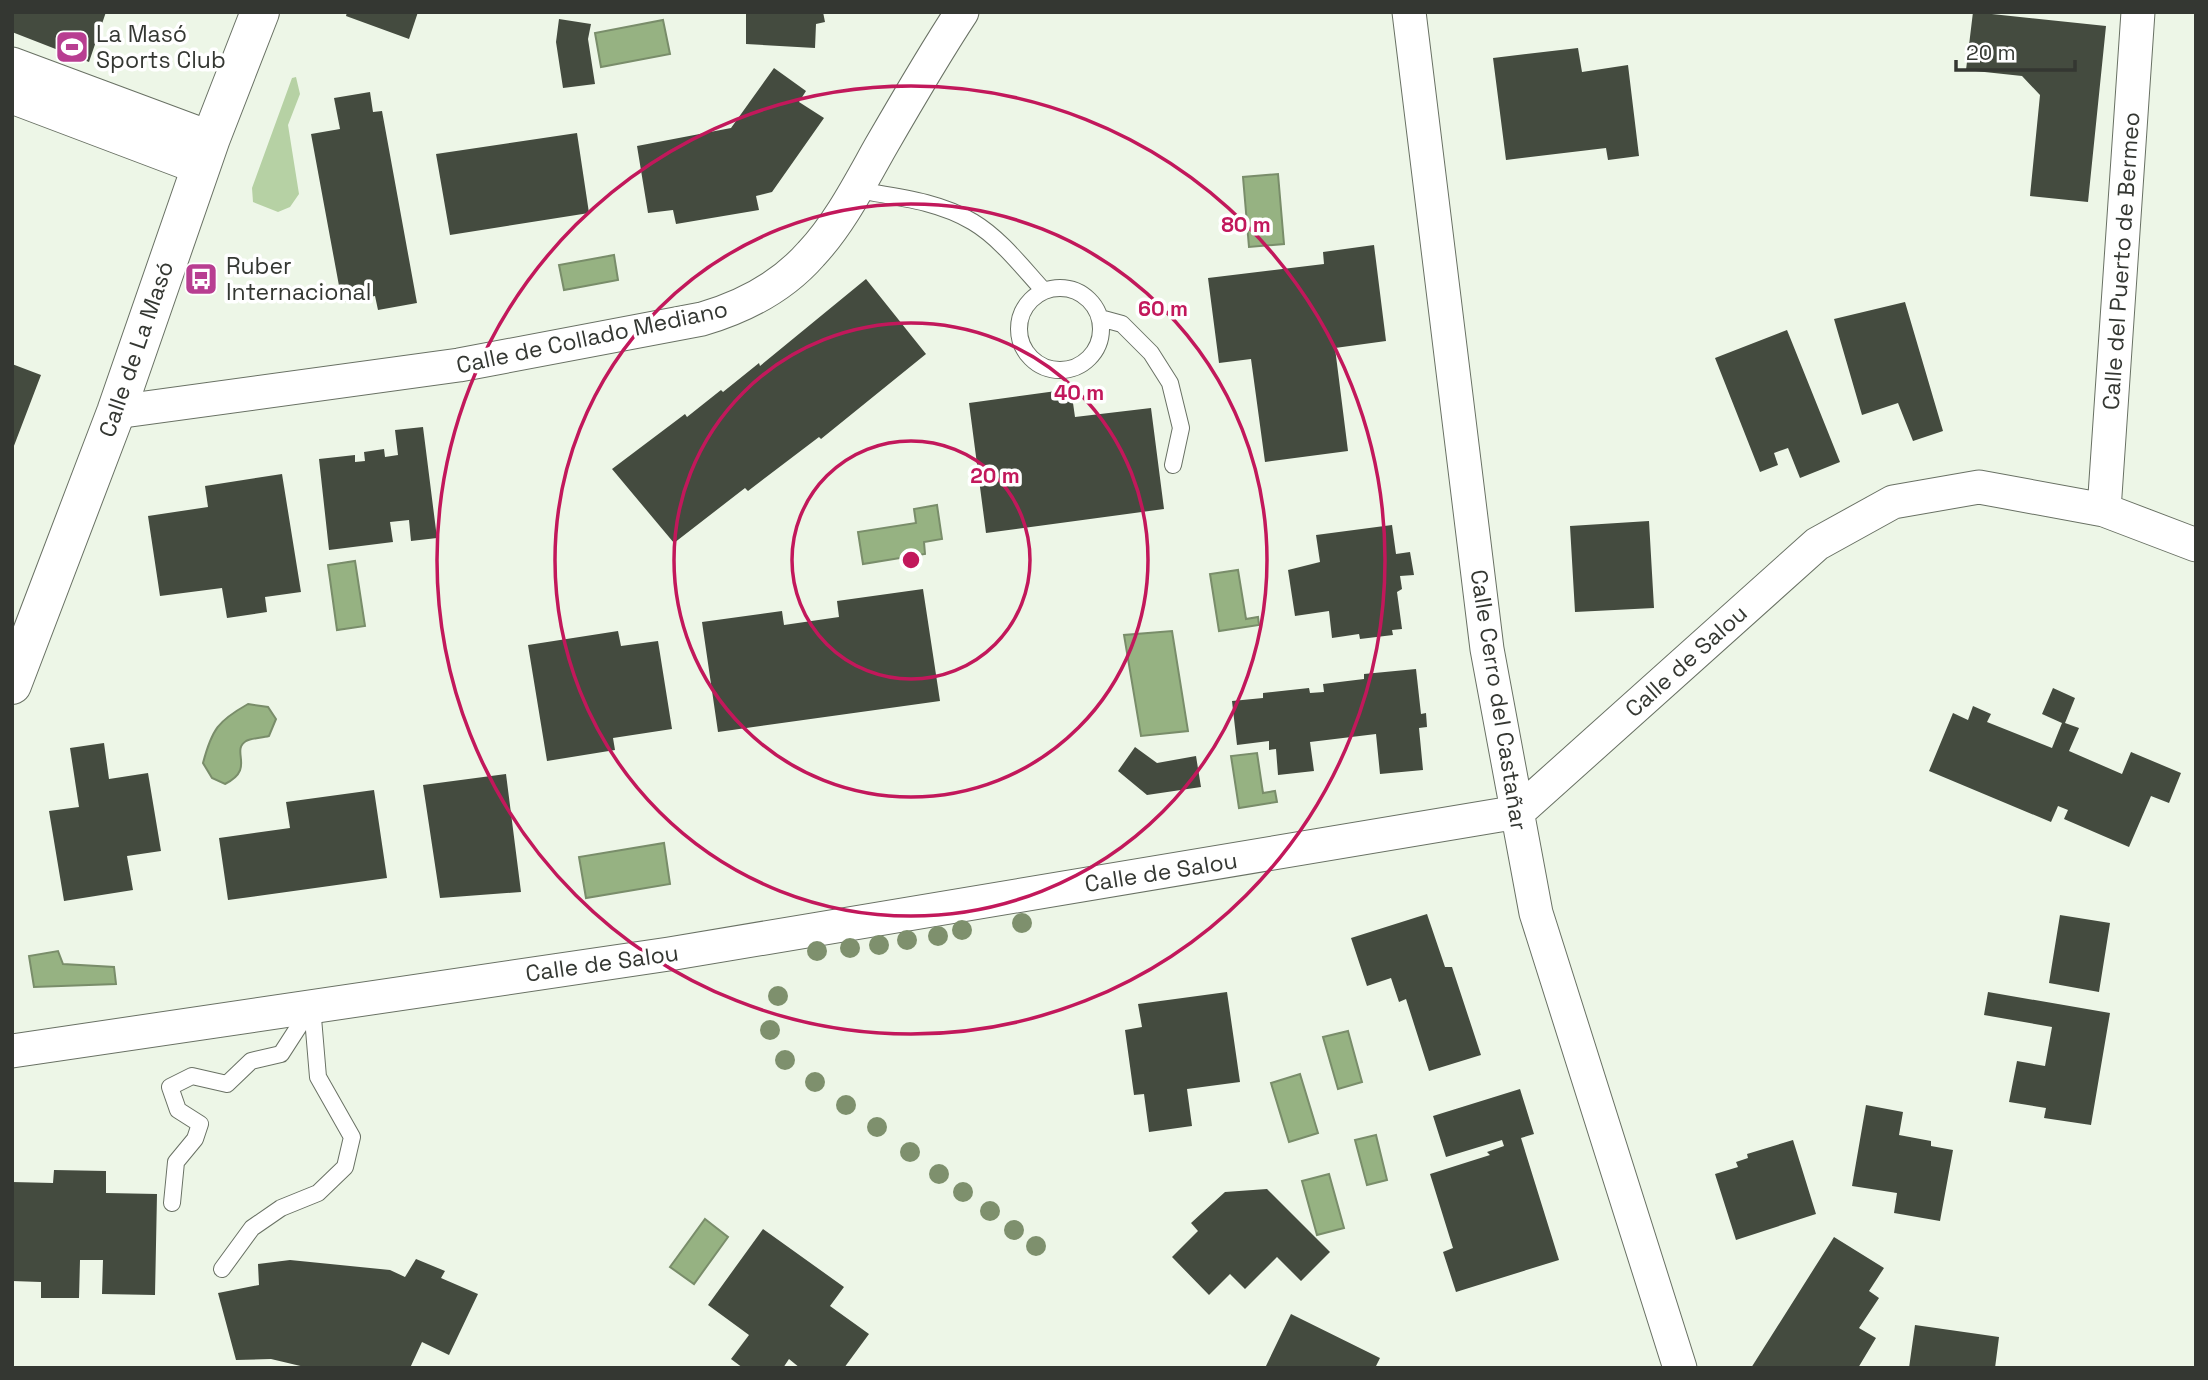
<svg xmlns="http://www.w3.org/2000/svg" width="2208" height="1380" font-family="'Space Grotesk',sans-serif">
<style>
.green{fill:#b6d1a4}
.water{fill:#96b282;stroke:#798d6a;stroke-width:2}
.building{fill:#444b3f}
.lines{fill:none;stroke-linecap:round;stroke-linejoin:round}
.service-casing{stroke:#697164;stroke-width:18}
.minor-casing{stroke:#697164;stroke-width:35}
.tertiary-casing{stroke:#697164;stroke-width:40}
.service{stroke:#fff;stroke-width:16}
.minor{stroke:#fff;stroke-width:33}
.tertiary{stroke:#fff;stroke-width:38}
.tree{fill:#7e906d}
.ring{fill:none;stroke:#c2185b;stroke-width:3.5}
.labels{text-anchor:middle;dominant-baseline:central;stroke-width:7;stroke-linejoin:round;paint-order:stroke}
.poi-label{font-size:23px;fill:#343732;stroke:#fff;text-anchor:start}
.street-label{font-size:23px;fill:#343732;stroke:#fff}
.centre{fill:#c2185b;stroke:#fff;stroke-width:3.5}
.ring-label{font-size:21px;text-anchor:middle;font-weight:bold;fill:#c2185b;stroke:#fff;stroke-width:7;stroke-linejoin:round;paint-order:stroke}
</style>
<rect width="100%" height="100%" fill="#edf6e7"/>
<path class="green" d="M296,77L300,94L288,125L299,194L290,207L278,212L253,202L252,188L292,78Z"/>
<path class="water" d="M663,20L670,54L601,67L595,33Z
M1278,174L1284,244L1249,247L1243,177Z
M614,255L618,280L564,290L559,265Z
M937,505L942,539L924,542L925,554L863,564L858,532L916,523L914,509Z
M355,561L365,626L337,630L328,565Z
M1238,570L1246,619L1258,617L1259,625L1219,631L1210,574Z
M1172,631L1188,731L1141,736L1124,635Z
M248,704L268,707L276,719L269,736C262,738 252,738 246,741C230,751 256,769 225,784L212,778L203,763C212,729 218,721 248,704Z
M1257,753L1263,793L1275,791L1277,802L1239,808L1231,756Z
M664,843L670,884L586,898L579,857Z
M58,951L63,964L114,967L116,984L34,987L29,956Z
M1348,1031L1362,1082L1338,1089L1323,1037Z
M1300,1074L1318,1133L1289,1142L1271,1083Z
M1376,1135L1387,1180L1367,1185L1355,1140Z
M1329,1174L1344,1228L1317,1235L1302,1181Z
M705,1219L728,1237L694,1284L670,1267Z"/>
<path class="building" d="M12,12H106L89,62L12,32Z
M347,12H418L409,39L346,16Z
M746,12H823L825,22L816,24L815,48L746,44Z
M1973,12L2106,26L2088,202L2030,196L2040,95L2022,76L1966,70Z
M559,19L591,24L588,39L595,84L563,88L556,42Z
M1578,48L1582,72L1628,65L1639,156L1608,160L1606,148L1506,160L1493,58Z
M774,68L806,91L799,102L824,118L772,192L756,196L759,210L676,224L673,210L648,213L637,146L731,128Z
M370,92L373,112L382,111L417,303L378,310L375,296L342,302L311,134L340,129L334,98Z
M577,133L589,213L450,235L436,154Z
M1374,245L1386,341L1335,348L1348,451L1265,462L1251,359L1219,363L1208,278L1324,264L1323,252Z
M866,279L926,354L821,439L819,437L748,491L745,488L674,543L612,469L685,414L687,417L721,390L723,392L759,363L760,366Z
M1905,302L1943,431L1913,441L1898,403L1862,415L1834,319Z
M1787,330L1840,462L1800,478L1788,448L1774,453L1778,465L1760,472L1715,358Z
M12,364L41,375L12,451Z
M1071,389L1075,417L1151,408L1164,509L986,533L969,403Z
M423,427L437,538L411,541L409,520L390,522L393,542L329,550L319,459L355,455V462L365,461L364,452L384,449L385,457L398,455L395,430Z
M282,474L301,592L265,597L267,612L227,618L222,588L160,596L148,516L208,507L205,486Z
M1649,521L1654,608L1575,612L1570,526Z
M1392,525L1396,554L1410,552L1414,575L1400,576L1402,589L1397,592L1402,629L1392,630L1393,635L1360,639L1359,634L1332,638L1329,611L1295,616L1288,570L1320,562L1316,535Z
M923,589L940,701L718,732L702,622L782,611L784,625L839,617L837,601Z
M618,631L621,646L658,641L672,729L613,738L615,750L547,761L528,645Z
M1416,669L1421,714L1426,713L1427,727L1419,728L1423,770L1380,774L1376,734L1310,742L1314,771L1278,775L1276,749L1269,750V741L1237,745L1232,701L1263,698V693L1309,688L1310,693L1324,692L1323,684L1364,679V674Z
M2053,688L2075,698L2065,723L2079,728L2069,751L2122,774L2131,752L2181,773L2169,803L2151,796L2129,847L2064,819L2068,810L2058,806L2051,822L1929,771L1953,713L1968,720L1973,706L1991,714L1987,722L2052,748L2062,723L2042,714Z
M104,743L109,779L148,773L161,851L127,856L133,890L64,901L49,811L79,807L70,748Z
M1135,747L1157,763L1196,756L1201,787L1147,795L1118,771Z
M506,774L521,892L440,898L423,785Z
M374,790L387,878L228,900L219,838L290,828L286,802Z
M1427,914L1445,967H1452L1481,1055L1429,1071L1406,999L1399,1002L1391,978L1367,986L1351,938Z
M2060,915L2110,923L2099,992L2049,983Z
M1227,992L1240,1082L1187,1089L1192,1126L1149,1132L1144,1094L1134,1095L1125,1030L1142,1027L1138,1004Z
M1988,992L2110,1013L2091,1125L2044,1118L2046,1108L2009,1102L2017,1061L2045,1066L2052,1027L1984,1015Z
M1520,1089L1534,1134L1521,1138L1559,1260L1456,1292L1443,1252L1453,1248L1430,1174L1490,1155L1487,1152L1504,1146L1502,1140L1446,1157L1433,1116Z
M1866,1105L1903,1112L1899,1135L1931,1141V1146L1953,1150L1940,1221L1894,1213L1897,1193L1852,1186Z
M1793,1140L1816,1214L1736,1240L1715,1174L1738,1167L1736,1162L1748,1158L1747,1154Z
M54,1170L106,1171V1193L157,1194L155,1295L102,1294L103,1260H80L79,1298H41V1282L12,1281V1182L53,1183Z
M1267,1189L1330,1252L1301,1281L1277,1257L1245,1289L1230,1274L1209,1295L1172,1257L1198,1231L1191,1223L1225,1192Z
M763,1229L844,1287L830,1306L869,1334L844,1368H800L789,1359L783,1368H743L731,1359L749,1335L708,1305Z
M1834,1237L1884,1268L1869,1291L1879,1298L1859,1328L1876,1338L1858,1368H1751Z
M416,1259L445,1271L441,1278L478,1294L449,1355L422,1342L410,1368H309L271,1359L236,1360L218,1293L259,1285L258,1264L290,1260L390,1270L405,1277Z
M1291,1314L1380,1358L1375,1368H1265Z
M1915,1325L1999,1337L1995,1368H1909Z"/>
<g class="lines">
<defs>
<path id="service" d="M857,190C896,197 938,201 973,222C1000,238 1023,268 1044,291
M1019 329a41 41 0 1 1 82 0a41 41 0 1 1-82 0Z
M1100,318L1122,324L1151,353L1170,383L1181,428L1173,465
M172,1203L176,1162L195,1139L200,1124L178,1110L170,1087L192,1076L227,1084L251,1061L281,1054L312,1006L318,1077L352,1137L345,1167L318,1193L281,1208L252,1228L222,1269"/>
<path id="minor" d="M1409,12L1487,649L1536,913L1680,1368
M12,64L211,138
M12,97L200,168
M116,412L459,365L702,319C743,307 782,287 811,254C840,223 860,183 881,146C907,101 933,56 962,12
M2104,510L2138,12
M12,1051L669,954L1518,812L1817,544L1893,502L1979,487L2104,510L2196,545"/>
<path id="tertiary" d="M12,685L116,412L211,138L260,12"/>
</defs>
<use href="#service" class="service-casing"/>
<use href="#minor" class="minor-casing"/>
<use href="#tertiary" class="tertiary-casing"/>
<use href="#service" class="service"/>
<use href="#minor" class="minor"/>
<use href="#tertiary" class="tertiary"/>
</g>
<g class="tree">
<circle cx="1022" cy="923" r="10"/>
<circle cx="962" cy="930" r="10"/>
<circle cx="938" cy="936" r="10"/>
<circle cx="907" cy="940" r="10"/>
<circle cx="879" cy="945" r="10"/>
<circle cx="850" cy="948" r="10"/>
<circle cx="817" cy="951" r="10"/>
<circle cx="778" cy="996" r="10"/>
<circle cx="770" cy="1030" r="10"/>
<circle cx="785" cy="1060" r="10"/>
<circle cx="815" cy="1082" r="10"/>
<circle cx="846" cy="1105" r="10"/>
<circle cx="877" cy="1127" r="10"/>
<circle cx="910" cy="1152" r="10"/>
<circle cx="939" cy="1174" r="10"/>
<circle cx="963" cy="1192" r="10"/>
<circle cx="990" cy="1211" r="10"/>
<circle cx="1014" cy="1230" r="10"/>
<circle cx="1036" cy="1246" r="10"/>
</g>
<g class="ring">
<circle cx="911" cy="560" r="119"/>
<circle cx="911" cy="560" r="237"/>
<circle cx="911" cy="560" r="356"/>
<circle cx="911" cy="560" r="474"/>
</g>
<defs>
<symbol id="stadium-square" viewBox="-11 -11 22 22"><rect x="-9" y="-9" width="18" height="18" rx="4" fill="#b83e91" stroke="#fff"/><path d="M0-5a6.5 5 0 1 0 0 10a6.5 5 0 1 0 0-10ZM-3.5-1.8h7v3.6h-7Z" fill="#fff"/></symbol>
<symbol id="bus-square" viewBox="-11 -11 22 22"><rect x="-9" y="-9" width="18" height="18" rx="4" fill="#b83e91" stroke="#fff"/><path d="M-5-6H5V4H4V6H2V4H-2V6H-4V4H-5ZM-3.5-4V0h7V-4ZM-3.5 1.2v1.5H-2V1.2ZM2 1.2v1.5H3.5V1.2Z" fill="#fff"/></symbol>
</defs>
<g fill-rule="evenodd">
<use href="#stadium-square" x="53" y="28" width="38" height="38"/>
<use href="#bus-square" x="182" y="260" width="38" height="38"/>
</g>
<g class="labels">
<g class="poi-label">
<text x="96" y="34">La Masó<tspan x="96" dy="26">Sports Club</tspan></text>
<text x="226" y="266">Ruber<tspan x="226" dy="26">Internacional</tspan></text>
</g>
<g class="street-label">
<text transform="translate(2121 261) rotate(-86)">Calle del Puerto de Bermeo</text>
<text transform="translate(592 337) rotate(-12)">Calle de Collado Mediano</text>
<text transform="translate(136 349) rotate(-71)">Calle de La Masó</text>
<text transform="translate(1686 661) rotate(-42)">Calle de Salou</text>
<text transform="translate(1499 700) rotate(81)">Calle Cerro del Castañar</text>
<text transform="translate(1161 872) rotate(-9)">Calle de Salou</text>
<text transform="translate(602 963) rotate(-8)">Calle de Salou</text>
</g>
</g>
<circle cx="911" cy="560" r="10" class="centre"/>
<g class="ring-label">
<text x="1246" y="232">80 m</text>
<text x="1163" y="316">60 m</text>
<text x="1079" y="400">40 m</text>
<text x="995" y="483">20 m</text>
</g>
<rect width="2208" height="1380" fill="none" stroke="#343732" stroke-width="28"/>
<path d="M1956 60v10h119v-10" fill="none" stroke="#343732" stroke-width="3.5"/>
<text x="1966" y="60" font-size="21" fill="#343732" stroke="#ffffff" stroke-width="5" paint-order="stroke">20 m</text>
</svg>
